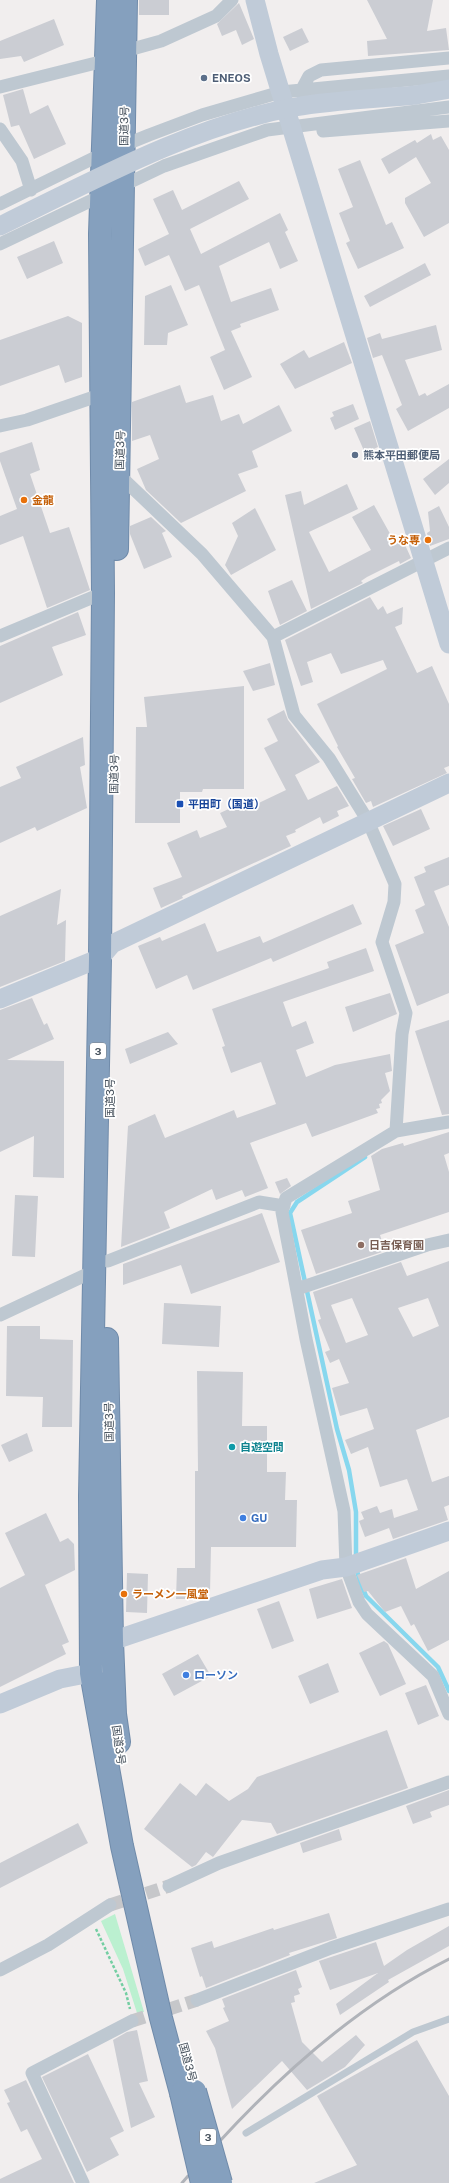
<svg xmlns="http://www.w3.org/2000/svg" width="449" height="2183" font-family="'Public Sans','Noto Sans JP',sans-serif">
<style>
.green{fill:#bbf0d0}
.lines{fill:none;stroke-linecap:round;stroke-linejoin:round}
.stream{stroke:#87d7ee;stroke-width:4.5}
.building{fill:#cbcdd3;fill-rule:evenodd}
.street-tunnel{stroke:#c6c7ca;stroke-width:13;stroke-dasharray:13 6;stroke-linecap:butt}
.highway-casing{stroke:#708baa;stroke-width:24}
.path{stroke:#73cea2;stroke-width:2.5;stroke-dasharray:3 2;stroke-linecap:butt}
.lane{stroke:#bec8d1;stroke-width:7}
.street{stroke:#bec8d1;stroke-width:13}
.secondary{stroke:#c0cbd8;stroke-width:19}
.highway{stroke:#85a0be;stroke-width:22}
.rail{stroke:#b0b3b9;stroke-width:3}
.highway-bridge-casing{stroke:#708baa;stroke-width:24;stroke-linecap:butt}
.secondary-bridge{stroke:#c0cbd8;stroke-width:19}
.highway-bridge{stroke:#85a0be;stroke-width:22}
.service-dot{fill:#5c6f8a;stroke:#fff;stroke-width:1.5}
.food-dot{fill:#e8710a;stroke:#fff;stroke-width:1.5}
.transit-dot{fill:#1a4fb4;stroke:#fff;stroke-width:1.5}
.education-dot{fill:#8d6e63;stroke:#fff;stroke-width:1.5}
.culture-dot{fill:#0f9aa8;stroke:#fff;stroke-width:1.5}
.shop-dot{fill:#3f7fe0;stroke:#fff;stroke-width:1.5}
.labels{text-anchor:middle;dominant-baseline:central;stroke-width:3.5;stroke-linejoin:round;paint-order:stroke}
.shield{fill:#fff;stroke:#7e858d;stroke-width:1}
.shield-label{font-size:10px;font-weight:bold;fill:#46515c}
.service-label{font-size:11px;font-weight:bold;fill:#4e5e75;stroke:#fff;text-anchor:start}
.street-label{font-size:11px;fill:#46515c;stroke:#fff}
.food-label{font-size:11px;font-weight:bold;fill:#c56008;stroke:#fff;text-anchor:start}
.transit-label{font-size:11px;font-weight:bold;fill:#164399;stroke:#fff;text-anchor:start}
.education-label{font-size:11px;font-weight:bold;fill:#785e54;stroke:#fff;text-anchor:start}
.culture-label{font-size:11px;font-weight:bold;fill:#0d838f;stroke:#fff;text-anchor:start}
.shop-label{font-size:11px;font-weight:bold;fill:#366cbe;stroke:#fff;text-anchor:start}
</style>
<rect width="100%" height="100%" fill="#f1eeee"/>
<path class="green" d="M115,1914L144,2012L137,2013L123,1969L101,1921Z"/>
<g class="lines">
<path class="stream" d="M356,1560V1512L349,1470L337,1429L290,1213L297,1202L365,1157
M356,1567L360,1582L366,1596L438,1667L449,1691"/>
</g>
<path class="building" d="M139,0H169V15H139Z
M367,0H433L427,31L446,28L449,50L368,56L367,41L387,39Z
M239,3L254,39L242,45L236,30L222,36L217,24Z
M54,19L64,45L24,62L21,56L0,59V41Z
M302,28L309,42L290,51L283,37Z
M23,89L30,114L48,105L66,144L34,159L19,125L11,127L3,95Z
M431,134L433,140L441,136L449,150V223L424,237L405,203V198L431,183L416,157L389,174L381,159L415,140L417,143Z
M360,160L386,225L392,222L404,248L358,269L346,243L350,241L339,213L353,207L338,169Z
M239,181L249,199L190,229L201,254L280,213L288,230L285,232L298,261L280,269L269,242L219,266L231,302L271,288L279,310L240,324L241,327L231,331L252,377L224,390L210,357L225,350L199,285L185,291L169,255L145,266L138,249L169,234L153,199L173,190L182,210Z
M54,241L63,263L27,279L17,257Z
M425,263L431,275L370,307L364,296Z
M171,285L188,325L168,333L167,345H144L145,296Z
M68,316L82,323V377L65,383L59,365L0,386V340Z
M436,325L442,350L405,360L419,396L425,393L427,396L449,384V408L408,431L396,409L402,405L382,355L373,358L367,338L380,333L382,339Z
M344,342L352,363L295,389L280,364L304,350L309,358Z
M180,385L186,403L213,395L221,421L239,414L243,424L279,405L292,431L252,451L258,467L238,474L246,491L181,523L146,490L137,469L159,459L150,435L132,441V402Z
M353,404L359,419L335,430L330,418L334,416L332,412Z
M370,421L378,447L365,453L354,428Z
M32,442L40,470L30,474L50,533L69,527L90,590L47,608L23,536L0,545V516L17,509L0,461V453Z
M449,459V483L435,495L423,479Z
M347,484L358,509L309,532L329,572L371,550L352,517L374,505L393,539L401,536L411,558L400,564L399,561L367,577L361,581L363,583L311,609L285,495L301,491L304,505Z
M439,506L449,527V539L430,546L427,533L430,531L428,512Z
M255,508L276,550L231,575L225,565L238,536L232,523Z
M151,517L166,531L162,533L172,557L144,569L130,534V526Z
M292,580L307,611L280,625L268,591Z
M370,597L378,610L383,606L387,614L403,607L402,624L395,627L417,673L432,666L449,704V766L444,768L447,773L373,807L371,801L366,803L352,779L355,778L337,747L338,746L317,704L387,669L383,660L341,674L331,653L307,662L313,682L301,686L285,640Z
M78,612L86,635L52,647L63,675L0,703V646Z
M270,663L275,685L253,691L243,671Z
M244,686V789H203L202,792H180V823H135L136,727H147L144,697Z
M284,710L288,720L320,762L295,775L308,800L337,786L349,806L337,811L339,816L323,824L320,817L295,830L296,832L286,836L291,846L182,896L183,898L161,908L153,888L182,877L167,843L197,830L200,838L227,827L220,813L244,802V810L286,790L264,748L278,741L267,719Z
M83,737L85,765L80,767L87,808L37,831L35,827L0,843V787L21,778L16,767Z
M421,809L430,829L393,846L383,826Z
M449,857V885L434,891L449,927V993L417,1006L395,945L424,933L415,910L425,905L414,877L426,872L424,867Z
M61,889L57,925L66,920L65,961L0,987V916Z
M353,904L362,924L273,962L271,958L193,990L187,975L156,989L138,946L160,937L162,941L205,923L217,952L260,936L263,943Z
M366,948L374,971L283,1002L292,1027L306,1021L314,1043L296,1050L306,1077L335,1065L390,1054L392,1071L385,1073L390,1091L381,1100L382,1103L379,1104L380,1108L376,1109L378,1113L312,1137L306,1123L250,1143L268,1188L245,1197L242,1190L216,1200L212,1189L164,1212L170,1228L121,1247L128,1126L155,1114L165,1138L234,1110L237,1118L276,1104L261,1062L231,1073L222,1047L225,1046L212,1009L329,968L327,962Z
M390,993L397,1014L353,1032L345,1007Z
M32,998L44,1025L47,1023L54,1039L7,1060L64,1061V1178L33,1177L34,1136L0,1152V1010Z
M449,1020V1114L442,1115L415,1031Z
M168,1032L178,1044L130,1064L125,1049Z
M449,1132V1153L444,1155L449,1172V1212L380,1235L385,1251L316,1274L301,1230L352,1213L348,1201L380,1190L371,1156L382,1149L403,1143L404,1146Z
M287,1178L291,1186L280,1194L275,1182Z
M15,1195L38,1196L35,1257L12,1256Z
M262,1213L280,1262L191,1294L181,1265L123,1285V1264Z
M449,1261V1417L416,1430L432,1482L449,1476V1505L444,1507L448,1520L393,1539L389,1528L365,1537L359,1521L364,1519L361,1512L377,1506L380,1513L392,1509L394,1518L418,1510L407,1479L380,1487L368,1447L351,1454L345,1440L374,1429L367,1408L340,1416L332,1388L349,1383L339,1359L330,1363L325,1352L330,1350L318,1320L321,1319L313,1292L401,1262L407,1276ZM352,1298L368,1335L346,1343L331,1305ZM428,1298L439,1326L413,1337L398,1308Z
M164,1303L221,1306L219,1347L162,1344Z
M7,1326H40V1339L73,1340L72,1427H42L43,1397L6,1396Z
M197,1371L243,1372L242,1426H267V1472H286L285,1500H297L296,1547H211L210,1593H195V1599H176L177,1568H195V1471H198Z
M27,1433L33,1451L9,1462L1,1445Z
M46,1513L60,1542L68,1538L74,1544L75,1570L45,1585L69,1642L62,1645L66,1654L0,1687V1588L25,1575L5,1533Z
M406,1558L416,1589L449,1571V1640L428,1651L414,1624L411,1626L401,1606L385,1612L368,1591L364,1592L357,1575Z
M127,1573L148,1574L147,1613L126,1612Z
M342,1579L352,1608L317,1619L309,1589Z
M279,1601L294,1641L272,1649L257,1609Z
M384,1641L388,1644L406,1684L380,1696L359,1653Z
M198,1654L211,1676L174,1696L162,1674Z
M328,1663L339,1692L310,1704L298,1676Z
M426,1685L439,1716L418,1725L405,1693Z
M387,1730L408,1788L277,1834L271,1823L242,1820L213,1857L206,1852L196,1865L192,1867L144,1829L180,1783L196,1796L206,1783L229,1801L248,1789L257,1777Z
M449,1790V1805L430,1812L432,1817L413,1824L406,1806Z
M78,1823L88,1843L0,1888V1863Z
M339,1829L342,1840L303,1853L300,1843Z
M329,1913L337,1938L289,1953L290,1955L206,1988L202,1976L200,1977L191,1948L212,1941L214,1948L273,1928L274,1930Z
M449,1926V1946L388,1980L389,1982L340,2015L336,2004L378,1973L330,1990L319,1961L376,1942L384,1966L407,1950Z
M296,1970L302,1987L298,1989L300,1994L294,1996L295,2002L291,2003L302,2042L322,2062L356,2035L365,2045L345,2067L307,2090L282,2061L232,2109L215,2048L206,2031L229,2021L223,2008L225,2007L222,1999Z
M137,2030L148,2081L139,2083L155,2117L131,2128L113,2040L127,2032Z
M417,2040L449,2096V2183H314L357,2165L317,2096Z
M88,2054L124,2131L110,2138L119,2155L87,2172L42,2077Z
M26,2080L74,2183H0V2179L42,2159L27,2129L21,2132L7,2103L10,2102L4,2090Z"/>
<g class="lines">
<path class="street-tunnel" d="M110,1905L169,1886
M132,2021L197,2000"/>
<defs>
<path id="highway" d="M108,0L100,234L103,593L100,958L90,1496L91,1673L122,1846L161,2018L181,2093
M117,549L126,0
M107,1339L112,1641L115,1714L119,1742"/>
</defs>
<use href="#highway" class="highway-casing"/>
<path class="path" d="M96,1929L126,1993L130,2009"/>
<path class="lane" d="M246,2133L413,2032L449,2019"/>
<path class="street" d="M125,51L161,41L216,16L232,0
M0,87L108,60
M301,91L309,76L321,70L449,58
M0,129L22,161L31,190
M323,131L449,121
M0,204L102,154L149,135L202,115L281,92L449,76
M0,244L164,166L267,130L449,107
M0,426L27,420L103,394
M115,474L119,475L202,554L273,637L294,715L329,758L368,821L395,884L394,902L382,942L406,1013L402,1034L396,1131L286,1198L282,1212L306,1339L344,1511L346,1567L359,1602L367,1614L433,1676L449,1714
M0,636L103,593
M273,637L449,548
M396,1131L449,1122
M108,1261L259,1202L284,1206
M297,1289L427,1245L449,1240
M0,1315L94,1271
M169,1886L219,1863L449,1782
M0,1970L48,1945L110,1905
M197,2000L331,1948L449,1909
M83,2183L32,2073L132,2021"/>
<path class="secondary" d="M255,0L269,54L449,644
M416,95L449,89
M0,999L100,958L112,944L449,783
M0,1704L60,1679L91,1673L112,1641L322,1570L346,1567L449,1531"/>
<use href="#highway" class="highway"/>
<path class="rail" d="M218,2143C284,2071 361,2003 449,1959
M182,2183L188,2176"/>
<defs>
<path id="highway-bridge" d="M195,2091L221,2183
M181,2093L202,2183"/>
</defs>
<use href="#highway-bridge" class="highway-bridge-casing"/>
<path class="secondary-bridge" d="M0,226C92,181 194,125 295,107C334,100 375,99 416,95"/>
<use href="#highway-bridge" class="highway-bridge"/>
</g>
<g class="service-dot">
<circle cx="204" cy="78" r="4"/>
<circle cx="355" cy="455" r="4"/>
</g>
<g class="food-dot">
<circle cx="24" cy="500" r="4"/>
<circle cx="428" cy="540" r="4"/>
<circle cx="124" cy="1594" r="4"/>
</g>
<rect class="transit-dot" x="176" y="800" width="8" height="8" rx="2"/>
<circle class="education-dot" cx="361" cy="1245" r="4"/>
<circle class="culture-dot" cx="232" cy="1447" r="4"/>
<g class="shop-dot">
<circle cx="243" cy="1518" r="4"/>
<circle cx="186" cy="1675" r="4"/>
</g>
<g class="labels">
<g class="shield">
<rect x="90" y="1043" width="16" height="16" rx="3"/>
<rect x="200" y="2129" width="16" height="16" rx="3"/>
</g>
<g class="shield-label">
<text x="98" y="1051">3</text>
<text x="208" y="2137">3</text>
</g>
<g class="service-label">
<text x="212" y="78">ENEOS</text>
<text x="363" y="455">熊本平田郵便局</text>
</g>
<g class="street-label">
<text transform="translate(124 126) rotate(-89)">国道3号</text>
<text transform="translate(120 450) rotate(-88)">国道3号</text>
<text transform="translate(114 774) rotate(-89)">国道3号</text>
<text transform="translate(110 1098) rotate(-90)">国道3号</text>
<text transform="translate(109 1422) rotate(-91)">国道3号</text>
<text transform="translate(119 1745) rotate(82)">国道3号</text>
<text transform="translate(188 2062) rotate(75)">国道3号</text>
</g>
<g class="food-label">
<text x="32" y="500">金龍</text>
<text x="420" y="540" text-anchor="end">うな専</text>
<text x="132" y="1594">ラーメン一風堂</text>
</g>
<g class="transit-label">
<text x="188" y="804">平田町（国道）</text>
</g>
<g class="education-label">
<text x="369" y="1245">日吉保育園</text>
</g>
<g class="culture-label">
<text x="240" y="1447">自遊空間</text>
</g>
<g class="shop-label">
<text x="251" y="1518">GU</text>
<text x="194" y="1675">ローソン</text>
</g>
</g>
</svg>
